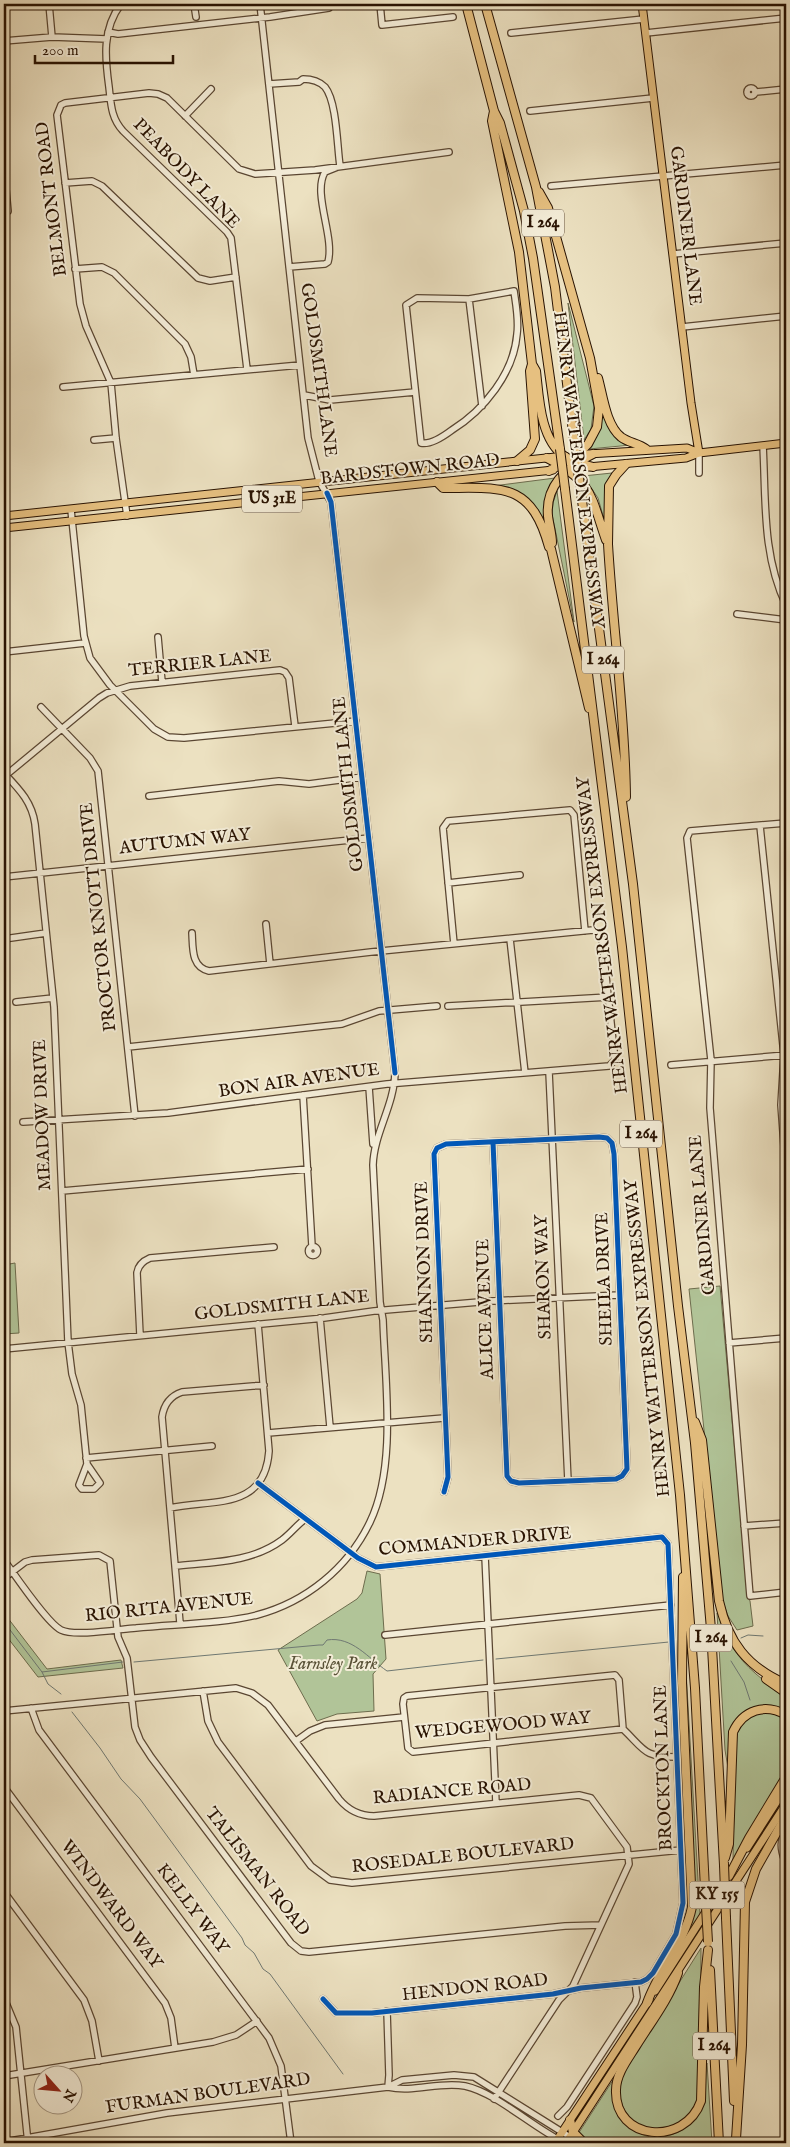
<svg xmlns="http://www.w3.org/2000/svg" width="790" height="2147" font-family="'IM FELL English',serif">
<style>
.green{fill:#b1c498;stroke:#6d6c4d}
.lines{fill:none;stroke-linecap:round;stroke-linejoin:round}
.stream{stroke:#6f7872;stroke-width:1}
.minor-casing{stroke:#5a4632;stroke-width:8}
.major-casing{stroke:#291302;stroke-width:9}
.highway-casing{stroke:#291302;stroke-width:10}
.minor{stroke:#f3ecd7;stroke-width:5.5}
.major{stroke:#e6c080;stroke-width:7}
.highway{stroke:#e6c080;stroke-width:8}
.highway-bridge-casing{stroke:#291302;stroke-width:10;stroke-linecap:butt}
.highway-bridge{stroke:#e6c080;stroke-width:8}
.cycleway-casing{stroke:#f3ecd7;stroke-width:8}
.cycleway{stroke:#0057b8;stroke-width:5}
.labels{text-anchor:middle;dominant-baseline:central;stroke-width:4;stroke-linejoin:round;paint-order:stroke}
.shield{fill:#f3ecd7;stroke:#665442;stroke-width:1}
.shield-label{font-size:16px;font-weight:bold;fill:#291302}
.street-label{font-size:18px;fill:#291302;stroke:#f3ecd7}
.park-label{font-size:18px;font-style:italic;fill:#595136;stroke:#f3ecd7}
</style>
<rect width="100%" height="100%" fill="#ece1c1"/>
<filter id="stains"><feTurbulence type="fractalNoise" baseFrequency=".004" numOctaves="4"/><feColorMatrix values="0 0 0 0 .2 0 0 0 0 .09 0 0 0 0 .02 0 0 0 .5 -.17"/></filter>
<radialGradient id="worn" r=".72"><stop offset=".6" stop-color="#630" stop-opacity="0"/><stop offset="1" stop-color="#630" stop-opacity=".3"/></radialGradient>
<path class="green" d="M568,303L594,406L591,429L584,440Z
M603,408L609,423L631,445L589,449L600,430Z
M612,473L605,491L606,526L598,498L583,476Z
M555,478C544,495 543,511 547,530L536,509L493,486Z
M557,491L574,622L552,514L553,503Z
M15,1263L19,1333L4,1334V1265Z
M720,1286L748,1597L750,1601L753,1626L737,1630L728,1616L722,1599L689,1289Z
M367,1571L380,1574L386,1659L373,1674L374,1711L337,1714L317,1721L278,1650L357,1599L362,1593Z
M4,1613L47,1669L121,1660L123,1668L38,1677L4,1633Z
M717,1613C723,1621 726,1636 731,1645C745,1668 765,1682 786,1696V1712L761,1706L730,1734L728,1768L725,1750Z
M685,1653L700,1915L688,1933L690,1924Z
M771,1712L786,1719V1772L733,1860L735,1738C743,1717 750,1715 771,1712Z
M701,1948L700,2089L697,2107L676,2128C667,2128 657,2130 648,2129C644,2129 641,2126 638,2124C619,2111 617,2093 623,2072Z
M707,2063L712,2143L590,2142L578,2134L615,2077C614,2083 612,2091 614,2097C617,2103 629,2125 634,2129C653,2147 687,2133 698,2115C709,2098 702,2079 707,2063Z"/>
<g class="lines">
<path class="stream" d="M4,1622L42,1672L123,1662
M741,1638L748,1635L763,1636
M496,1659L669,1642
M731,1661L744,1682L750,1700
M134,1662L319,1645H323L327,1640C352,1636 368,1658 387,1671L483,1660
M42,1672L48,1684L61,1694
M72,1712L100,1748L121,1779L140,1799L242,1938L245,1945L254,1953L263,1969L270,1974L343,2074"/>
<defs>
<path id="minor" d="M49,4L52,37
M121,4C102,29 105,58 109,87C111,104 111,118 123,131L227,232L231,238L247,369
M194,4L196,17
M380,4L382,25L453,17
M108,32L118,34L270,17L329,8V4
M511,33L644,19
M646,33L786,18
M4,41L52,37L107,39
M269,84L299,82L303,79C311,79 319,81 325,87C337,102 337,146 340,166L325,172C312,193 335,237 328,262L325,264L289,267
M747 92a4 4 0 1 1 8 0a4 4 0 1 1-8 0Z
M756,92L786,89
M530,111L653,98
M185,116L211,89
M4,168L8,211L4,212
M65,183L92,181L102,186L198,278L210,281L236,277
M551,186L786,165
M673,254L786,243
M75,269L102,267L114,273L185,344L191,357L194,375
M514,291C516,305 519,320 517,334C514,373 484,410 452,430C444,436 430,445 421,443L406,305L417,298L469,299Z
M469,299L482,406
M682,327L786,316
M63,387L300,365
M304,395L330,400L415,392
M94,440L116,438
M763,446C766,499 762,555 786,605
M699,453V473
M71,510L84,636L90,658L110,685L154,729L168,737L184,738L356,721
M127,516L116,438L111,383L86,326L80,304L57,115L61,105L65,103L149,93L158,94L167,98L239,169L255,174L315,170L449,152
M737,614L786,620
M158,637L162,682
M4,652L85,643
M41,707L90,758L98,771L135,1116
M4,773C19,789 32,802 35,824L54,1007L68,1342L72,1374L81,1405L87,1464L79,1485L82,1489H94L100,1483L87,1464
M5,776L99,698L107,693L130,686L280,670L285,672L289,678L295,726
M149,796L279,781L309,784L362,777
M786,823L690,831L687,838L711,1060L710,1108L750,1596L786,1592
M760,826L784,1055L781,1105L786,1173
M4,877L369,838
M448,883L520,875
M266,924L270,964
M4,939L46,933
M510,939L525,1073
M454,944L443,828L448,821L570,810L574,815L585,931
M16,1002L53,998
M448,1006L609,997
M128,1047L342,1024L379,1011L437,1006
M671,1065L786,1055
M549,1072L568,1481
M369,1087L373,1144
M303,1095L312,1246
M23,1122L168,1113L387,1084L609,1066L615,1060L602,939L599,933L593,930L371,952L209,971C191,967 193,948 192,933
M62,1191L308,1169
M308.5 1251a4.5 4.5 0 1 1 9 0a4.5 4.5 0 1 1-9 0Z
M320,1318L330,1427
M140,1335L137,1273C138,1265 143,1261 150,1258L274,1247
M729,1343L786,1338
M4,1349L324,1318L374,1311L491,1301L619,1295
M268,1433L444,1418
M86,1458L212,1446
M258,1483L358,1558L376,1567L662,1537L668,1544L683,1903L676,1934L653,1973L647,1979L641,1982L581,1988L553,1994L372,2013H336L323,1999
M444,1492L448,1477L434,1154L437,1148L446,1144L599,1137L607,1138L612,1143L614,1154L627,1469L622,1476L616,1479L519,1483L511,1481L507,1476L493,1142
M170,1508C212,1499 265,1511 269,1451L258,1324
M744,1526L786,1523
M485,1556L496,1803
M4,1560C15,1575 47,1623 61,1630C75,1637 120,1629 136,1628C174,1624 221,1624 257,1615C306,1602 348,1568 370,1522C397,1466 385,1381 383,1320L380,1302L373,1165C374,1133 394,1106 395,1073L331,502L319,481L308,438L260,4
M175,1566C212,1562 251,1563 282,1540C291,1533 297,1525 305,1519
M4,1578L25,1562L32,1560L99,1555L110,1561L118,1637L127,1658L135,1727L140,1740L151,1757L291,1943L301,1951L309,1952L565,1926L601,1925
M180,1623L162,1417C164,1404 170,1396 182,1392L264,1385
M385,1635L671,1605
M615,1675L619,1680L623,1729L413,1752L408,1748L403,1704L404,1698L407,1696Z
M203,1691L208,1721L218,1742L311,1866L330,1880L352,1883L681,1850
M31,1708L39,1730L269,2038L281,2066L291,2143
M4,1711L236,1688L252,1693L268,1705L339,1799C349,1811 360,1816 374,1816L579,1795L591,1798L627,1847L629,1864L573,1986L559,2000L494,2099
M623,1729C645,1750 643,1757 676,1757
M296,1741L310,1731L325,1725L404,1717
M4,1787L165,2003L171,2018L175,2048
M785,1861C780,1849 780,1840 786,1829
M4,1892L84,2000L92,2021L99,2061
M4,1998L16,2027L28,2143
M387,2011L389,2075L388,2087
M4,2076L213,2042L236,2035L257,2021
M388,2087L402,2080L454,2075L474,2077L570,2137
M558,2116L567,2107L635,2003L637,1997L635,1982
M4,2142L167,2113L388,2087C414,2093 439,2081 465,2086C497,2093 533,2128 565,2143"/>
<path id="major" d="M642,4L691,403L699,453
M588,454L687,448L699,453
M588,467L686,458L699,453L786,443
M4,516L565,456
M4,528L553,470
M747,1848L786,1787
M655,1991L725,1882
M555,2143L649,2000
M566,2143L786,1804"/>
<path id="highway" d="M466,4L494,111L500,123L524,211L533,258L560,449
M485,4L536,187L555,287L575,448
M494,111L492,121L519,252L532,364L536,371C539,397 540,439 564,456C573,462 582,464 593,467
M539,192L548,208L590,358L599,408L597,427L588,444L577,455L549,471
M598,378C603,396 606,425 621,437C629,443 638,443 646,449
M547,458C593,482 590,494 606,540
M517,461L530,450L535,439L530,371L532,364
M437,482L443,488C501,488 531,481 549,547L551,549L589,708
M565,489L622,947L680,1495L695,1688L705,1889
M581,493L633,884L678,1306L695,1443L711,1629L724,1865
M552,543C552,534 549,525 548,516C545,485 568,466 593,454
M626,797C625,712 613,629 608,544L609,486L616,475L626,464
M695,1422L702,1440L719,1601C728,1642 747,1667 786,1684
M766,1679L786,1693
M725,1858L729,1844L733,1732C743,1710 765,1703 786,1715
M729,1876L749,1838L786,1777
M726,1918L734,2101
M710,1970L719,2143
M678,1973C669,1999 651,2022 636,2046C628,2059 616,2074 616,2090C614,2141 685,2147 701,2101L704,1987L708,1950
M647,2003C659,1969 685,1942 692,1907L682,1683L683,1577
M570,2120L573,2132L584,2143
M736,2139L742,2045L745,1902L756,1869L786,1816"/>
</defs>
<use href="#minor" class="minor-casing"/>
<use href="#major" class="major-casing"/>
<use href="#highway" class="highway-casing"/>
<use href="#minor" class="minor"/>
<use href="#major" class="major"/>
<use href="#highway" class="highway"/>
<defs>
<path id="highway-bridge" d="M575,448L581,493
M560,449L565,489
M724,1865L726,1918
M705,1889L708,1942"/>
</defs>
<use href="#highway-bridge" class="highway-bridge-casing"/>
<use href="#highway-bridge" class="highway-bridge"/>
<defs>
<path id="cycleway" d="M327,493L331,502L395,1073
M258,1483L358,1558L376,1567L662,1537L668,1544L683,1903L676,1934L653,1973L647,1979L641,1982L581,1988L553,1994L372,2013H336L323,1999
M444,1492L448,1477L434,1154L437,1148L446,1144L599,1137L607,1138L612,1143L614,1154L627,1469L622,1476L616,1479L519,1483L511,1481L507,1476L493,1142"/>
</defs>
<use href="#cycleway" class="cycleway-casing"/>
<use href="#cycleway" class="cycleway"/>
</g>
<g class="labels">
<g class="shield">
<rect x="522" y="209.5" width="42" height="27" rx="4"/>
<rect x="242" y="485.5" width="60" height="27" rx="4"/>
<rect x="582" y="646.5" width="42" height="27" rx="4"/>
<rect x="620" y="1120.5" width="42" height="27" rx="4"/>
<rect x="690" y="1624.5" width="42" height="27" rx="4"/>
<rect x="689.5" y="1881.5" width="55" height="27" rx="4"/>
<rect x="693" y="2032.5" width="42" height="27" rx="4"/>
</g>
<g class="shield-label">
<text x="543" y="223">I 264</text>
<text x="272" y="499">US 31E</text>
<text x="603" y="660">I 264</text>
<text x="641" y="1134">I 264</text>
<text x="711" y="1638">I 264</text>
<text x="717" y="1895">KY 155</text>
<text x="714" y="2046">I 264</text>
</g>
<g class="street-label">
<text transform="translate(186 174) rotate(46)">PEABODY LANE</text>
<text transform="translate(52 199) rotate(-97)">BELMONT ROAD</text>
<text transform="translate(685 226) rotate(83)">GARDINER LANE</text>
<text transform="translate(318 370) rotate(82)">GOLDSMITH LANE</text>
<text transform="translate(410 470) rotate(-6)">BARDSTOWN ROAD</text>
<text transform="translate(578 470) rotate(83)">HENRY WATTERSON EXPRESSWAY</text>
<text transform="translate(200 664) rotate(-6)">TERRIER LANE</text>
<text transform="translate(349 784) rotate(-96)">GOLDSMITH LANE</text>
<text transform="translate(185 842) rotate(-6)">AUTUMN WAY</text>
<text transform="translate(99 917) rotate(-96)">PROCTOR KNOTT DRIVE</text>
<text transform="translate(603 935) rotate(-97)">HENRY WATTERSON EXPRESSWAY</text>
<text transform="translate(299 1081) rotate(-8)">BON AIR AVENUE</text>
<text transform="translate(43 1115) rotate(-92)">MEADOW DRIVE</text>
<text transform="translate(703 1215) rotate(-95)">GARDINER LANE</text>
<text transform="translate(425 1262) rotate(-92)">SHANNON DRIVE</text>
<text transform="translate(544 1277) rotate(-92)">SHARON WAY</text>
<text transform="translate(605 1279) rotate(-92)">SHEILA DRIVE</text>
<text transform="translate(282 1306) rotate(-6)">GOLDSMITH LANE</text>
<text transform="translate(486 1309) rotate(-92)">ALICE AVENUE</text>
<text transform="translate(648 1338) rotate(-96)">HENRY WATTERSON EXPRESSWAY</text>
<text transform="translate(475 1542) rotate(-5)">COMMANDER DRIVE</text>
<text transform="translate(169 1608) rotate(-6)">RIO RITA AVENUE</text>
<text transform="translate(503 1726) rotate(-5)">WEDGEWOOD WAY</text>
<text transform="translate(664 1768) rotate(-92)">BROCKTON LANE</text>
<text transform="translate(452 1792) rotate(-5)">RADIANCE ROAD</text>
<text transform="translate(463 1856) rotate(-6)">ROSEDALE BOULEVARD</text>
<text transform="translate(257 1872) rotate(52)">TALISMAN ROAD</text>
<text transform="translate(111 1905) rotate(53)">WINDWARD WAY</text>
<text transform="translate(192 1909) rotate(53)">KELLY WAY</text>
<text transform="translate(475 1988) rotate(-6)">HENDON ROAD</text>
<text transform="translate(208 2094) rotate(-8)">FURMAN BOULEVARD</text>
</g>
<g class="park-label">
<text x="333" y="1664">Farnsley Park</text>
</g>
</g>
<rect width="790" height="2147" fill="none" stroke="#ece1c1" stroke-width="20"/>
<rect x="5" y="5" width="780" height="2137" fill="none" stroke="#291302" stroke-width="2.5"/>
<rect x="10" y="10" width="770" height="2127" fill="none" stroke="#291302"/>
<g transform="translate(58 2090) rotate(117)"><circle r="24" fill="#f3ecd7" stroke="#a29582"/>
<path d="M0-4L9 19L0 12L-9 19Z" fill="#8f2418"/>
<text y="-8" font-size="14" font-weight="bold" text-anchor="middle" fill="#291302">N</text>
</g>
<path d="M35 55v8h138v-8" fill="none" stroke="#291302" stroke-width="2.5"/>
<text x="42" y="55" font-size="15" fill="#291302" stroke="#f3ecd7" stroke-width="4" paint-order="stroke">200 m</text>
<rect width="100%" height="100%" filter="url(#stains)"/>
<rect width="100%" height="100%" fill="url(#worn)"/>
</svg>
